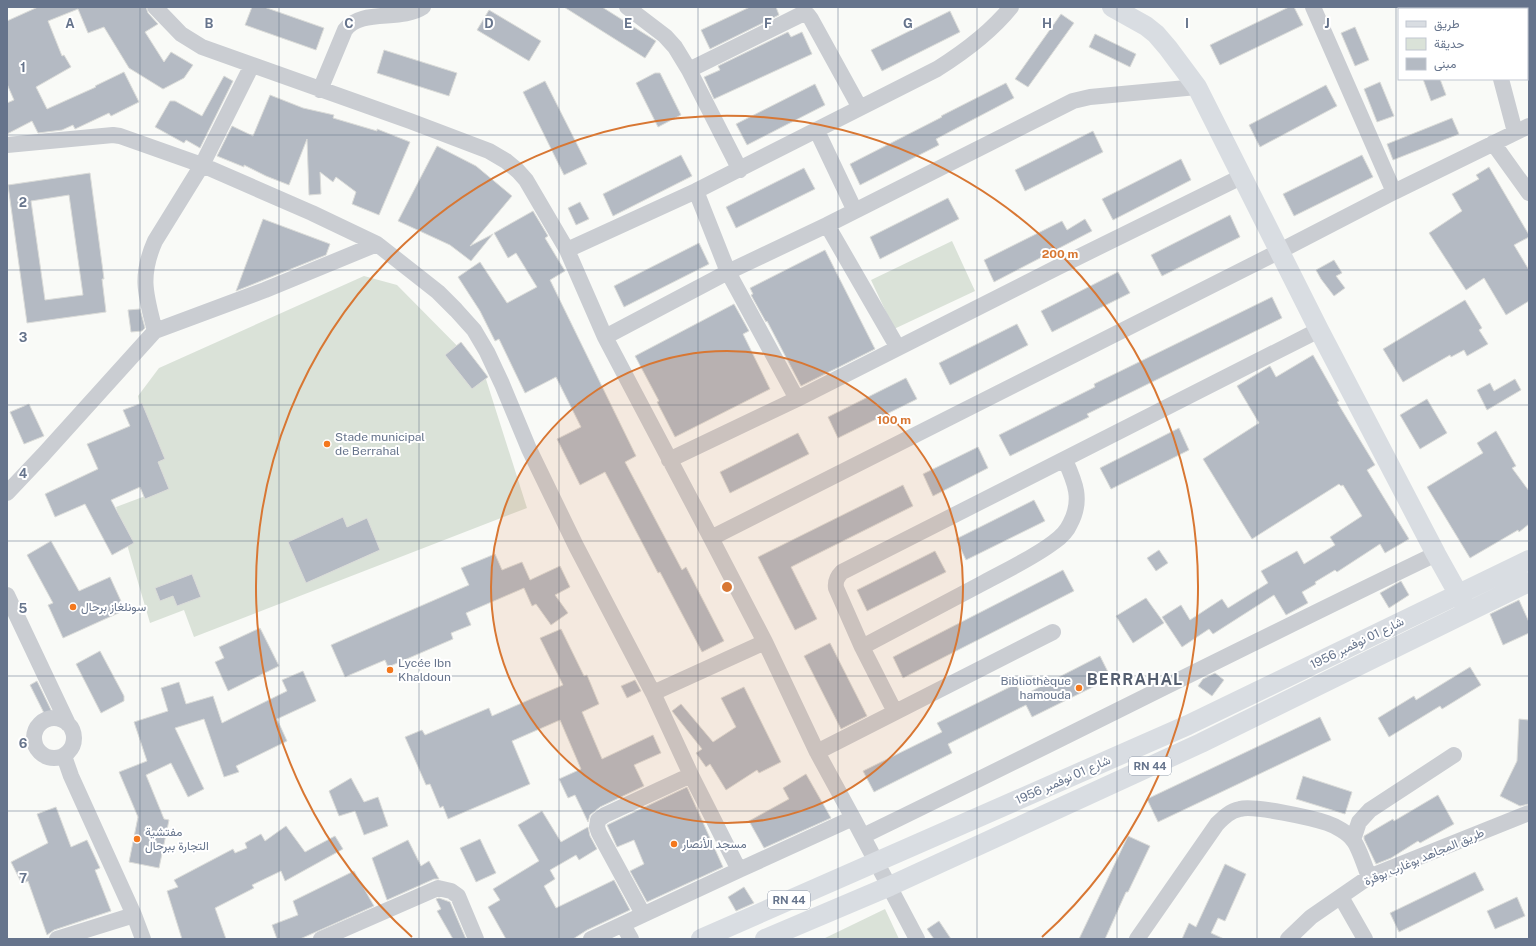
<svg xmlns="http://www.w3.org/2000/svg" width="1536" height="946" font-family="'Public Sans',Vazirmatn,sans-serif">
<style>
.green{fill:#dae2d8}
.building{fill:#b4bac3;stroke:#dbdcd9;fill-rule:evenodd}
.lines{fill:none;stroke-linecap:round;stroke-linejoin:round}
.minor{stroke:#cacdd2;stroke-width:16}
.major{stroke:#d9dde2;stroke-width:20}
.grid{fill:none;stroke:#66748c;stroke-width:1;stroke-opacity:0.55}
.ring{fill:none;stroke:#d87733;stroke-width:2}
.poi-dot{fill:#f4781d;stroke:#fff;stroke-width:1.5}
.labels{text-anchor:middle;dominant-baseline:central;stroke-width:4;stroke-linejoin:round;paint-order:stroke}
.shield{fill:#fff;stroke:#949eae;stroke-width:1}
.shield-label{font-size:11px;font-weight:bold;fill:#66748c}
.poi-label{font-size:12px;fill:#66748c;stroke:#fff;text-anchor:start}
.street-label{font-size:12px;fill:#66748c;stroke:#fff}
.district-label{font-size:16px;font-weight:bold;letter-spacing:1px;fill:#555f70;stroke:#fff}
.grid-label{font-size:13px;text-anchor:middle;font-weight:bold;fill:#66748c;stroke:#fff;stroke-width:4;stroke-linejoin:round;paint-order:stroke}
.centre{fill:#d87733;stroke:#fff;stroke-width:2}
.ring-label{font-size:12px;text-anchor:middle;font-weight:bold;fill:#d87733;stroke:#fff;stroke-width:4;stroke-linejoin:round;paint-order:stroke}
</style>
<rect width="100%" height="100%" fill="#f9faf7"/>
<path class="green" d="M952,241L975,291L894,329L871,280Z
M364,276L397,285L484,373L527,508L194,637L184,610L150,623L116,507L156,492L138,396L159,368Z
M885,909L899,939H823Z"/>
<path class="building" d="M38,7H146L148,13L158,24L145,32L164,62L171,52L193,65L184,78L163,89L129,68L104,27L88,33L78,9L48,21L62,56L64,55L71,67L36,87L47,109L96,87L95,86L124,72L139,102L111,116L109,113L75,129L73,125L62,130L38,133L32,121L7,134V103L14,100L7,84V21Z
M252,7H264L324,28L316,50L245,25Z
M564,7H602L656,41L645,58Z
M750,7H776L779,15L710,49L701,30Z
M1289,7H1294L1303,25L1220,65L1210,45Z
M489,10L541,41L529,61L477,30Z
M950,11L960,32L882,71L871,50Z
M1061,14L1074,23L1028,87L1015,79Z
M1355,27L1369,60L1355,66L1341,33Z
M788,32L791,37L802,32L812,54L714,99L704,77L720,70L718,66Z
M1095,34L1136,54L1130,67L1089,47Z
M384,50L457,73L449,96L377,73Z
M655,73H660L681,115L658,127L636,83Z
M224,76L233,81L200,148L186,140L184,143L155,127L170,101H175L202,116Z
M1423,79H1440L1446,95L1431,101Z
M545,81L587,164L564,175L523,92Z
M1380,82L1394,116L1377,122L1364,89Z
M1006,83L1014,98L936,139L939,145L860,185L850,164L942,117L941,116Z
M815,84L825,105L747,145L736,124Z
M1326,85L1337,106L1260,147L1249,125Z
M270,95L303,108L334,115L333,118L377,131V129L410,142L379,215L352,204L356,192L336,177L333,182L320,172L321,194L309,195L307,139L289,185L266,176L244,165V167L217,156L232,126L253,136Z
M1452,118L1459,134L1393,160L1387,144Z
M1093,131L1103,152L1025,191L1015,170Z
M437,146L476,166L512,196L470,246L493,234L471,261L450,245L398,221Z
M681,155L692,176L613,216L603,194Z
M1362,155L1373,177L1294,216L1283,194Z
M1181,159L1191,180L1113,220L1102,199Z
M1489,167L1529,235V237L1514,245L1529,270V301L1506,315L1484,278L1466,290L1429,233L1462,211L1452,194L1479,179L1476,175Z
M804,168L815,189L736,228L726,207Z
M90,173L104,279H102L106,312L27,323L8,185ZM69,195L83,295L45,300L31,201Z
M948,198L959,219L880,259L870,237Z
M580,202L589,219L576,225L568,208Z
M533,211L548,236L545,238L565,271L550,280L636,456L625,462L682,570L686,567L724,641L702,652L660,572L658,573L605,472L580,485L557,439L581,427L556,377L525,393L499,339L495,341L480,311L458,277L480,262L507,303L537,287L516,253L508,258L494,233Z
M1230,215L1240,237L1162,276L1151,255Z
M263,219L330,244L326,255L236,291Z
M1085,219L1092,231L994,282L984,260L1062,221L1067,230Z
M699,243L709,264L624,307L614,286Z
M825,250L875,349L801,386L767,321L766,322L751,295L753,294L750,288Z
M1334,260L1342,273L1336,276L1345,288L1334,296L1321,279L1316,270Z
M1118,272L1130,293L1052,332L1041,311Z
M1272,297L1282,318L1087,414L1089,417L1010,456L999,435L1095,387L1094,384Z
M1465,300L1482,328L1479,330L1488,344L1467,356L1464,350L1451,357L1450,355L1403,382L1383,349Z
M734,304L749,331L743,334L770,389L675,437L657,402L659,401L635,356Z
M140,309L145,328L142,331L131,332L128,310Z
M1017,324L1028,345L950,385L939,363Z
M461,342L488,377L472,389L445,355Z
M1313,355L1339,401L1337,402L1375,465L1367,470L1409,539L1385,553L1380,544L1337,572L1335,570L1315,582L1316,584L1302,592L1308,603L1286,615L1274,595L1213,634L1209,629L1182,647L1162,617L1181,605L1190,620L1222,599L1228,608L1268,583L1261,571L1297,551L1304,564L1335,545L1330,537L1362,516L1343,485L1341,486L1339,484L1252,539L1203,459L1259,423L1237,386L1270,366L1276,377Z
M906,378L917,399L838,438L828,417Z
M1515,379L1521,390L1487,410L1477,390L1490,383L1494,391Z
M1427,399L1447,433L1420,449L1400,415Z
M142,403L165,459L158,462L169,489L145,499L140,487L111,500L134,543L112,555L85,504L55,517L45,494L98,469L87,444L130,426L123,410Z
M29,404L44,436L24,444L10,412Z
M1179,428L1189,450L1111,489L1100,468Z
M1496,431L1516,466L1512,468L1529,491V524L1519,532L1518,530L1470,558L1427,487L1483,453L1477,443Z
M798,433L809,454L730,493L720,472Z
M978,447L988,468L933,496L923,474Z
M903,485L913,506L791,567L817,619L795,630L758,557Z
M1034,500L1045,521L966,560L956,539Z
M343,517L347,527L367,518L380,550L306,583L288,542Z
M51,541L79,591L110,577L125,610L63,638L48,605L53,603L27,555Z
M1159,550L1168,563L1156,571L1147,558Z
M935,551L946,572L867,611L857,590Z
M495,554L502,570L522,562L530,580L560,566L570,587L555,595L568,613L551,625L536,604L532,606L524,588L466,613L471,625L451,633L453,639L388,667L385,660L345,677L331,645L469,585L461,568Z
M1063,570L1074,591L903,678L893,657Z
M192,574L201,597L177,606L173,596L160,601L155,588Z
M1401,581L1409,595L1389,608L1380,593Z
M1146,598L1164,623L1133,643L1116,616Z
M1519,600L1529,622V633L1503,645L1490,614Z
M260,628L279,666L228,691L215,662L224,658L219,647Z
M561,629L584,676L587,675L599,704L582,712L602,759L653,735L661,753L634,765L644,786L600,807L590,815L588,822L575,795L568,798L559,779L581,769L560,720L512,741L530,784L448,819L443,806L440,808L430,784L426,785L405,737L422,730L425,735L489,708L492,716L563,685L540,638Z
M830,643L867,716L841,729L804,656Z
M100,651L124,696V701L101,713L76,664Z
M1100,656L1111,678L1032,717L1026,705L948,744L952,753L874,792L863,771L942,732L937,723L1016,684L1022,696Z
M1470,667L1481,685L1442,709L1440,706L1389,737L1378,718L1414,696L1416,700Z
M303,671L316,701L277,719L287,741L236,766L239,772L224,777L204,719L175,728L204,789L188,797L171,763L146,775L164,819L169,820L159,868L129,862L138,817L119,772L147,761L134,722L168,711L161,688L179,682L186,704L213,696L222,723L287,691L282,680Z
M1215,673L1224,680L1212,696L1198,686L1203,679Z
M635,680L641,691L627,698L621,686Z
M37,681L52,712L45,715L30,685Z
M744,687L781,762L759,773L757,770L726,790L710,764L706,767L696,753L702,749L672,711L681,704L713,742L736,727L721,698Z
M1320,717L1331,740L1158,822L1147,799Z
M1519,719L1529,720V804L1520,806L1500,796L1517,761Z
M806,774L831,818L764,848L749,821L789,799L783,788Z
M1303,776L1352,792L1345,814L1296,799Z
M351,778L364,802L378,797L388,826L364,835L355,811L339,816L329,791Z
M687,787L723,867L647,902L630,871L644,864L634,840L617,847L607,825Z
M1438,795L1454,824L1420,843L1418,841L1391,858L1376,864L1364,839V836L1393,819L1394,821Z
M56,807L71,847L87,840L100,868L95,870L111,911L54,930L47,935L28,881L22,884L11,862L48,843L37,814Z
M542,811L561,842L588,827L590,836L597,849L579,860L576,855L550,870L555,879L544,886L556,908L614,880L630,910L587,930L573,939H506L488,907L500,900L493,889L539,861L518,825Z
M286,826L305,852L335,836L343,849L285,881L281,871L252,885L254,888L215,908L226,939H182L167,891L178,887L174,880L233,849L235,853L247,848L245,843L261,834L265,841Z
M1128,836L1150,846L1128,892H1126L1105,939H1079Z
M480,839L496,873L476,882L460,848Z
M408,840L421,866L429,861L439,879H434L387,900L372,858Z
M1225,864L1246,874L1225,921L1218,918L1211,933L1224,939H1182L1189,923L1196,927Z
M354,871L374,906L300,939H277L272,925L298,915L293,901Z
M1475,872L1484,890L1399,932L1390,913Z
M744,887L754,903L736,911L728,897Z
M1517,897L1525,916L1495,929L1487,911Z
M439,898L450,902L466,939H453L437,911L441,909L436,899Z
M939,921L951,939H934L927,929Z"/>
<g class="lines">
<path class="minor" d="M155,7L181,34L202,47L410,121L489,151L506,161L518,171L526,180L567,250L605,337L711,538L765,642L817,752L853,818
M627,7L665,36L675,47L689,70L740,170
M1313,7L1394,192
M1475,7L1476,9
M689,70L796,17L800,15H808L811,19L860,108
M1501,79L1515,132
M320,90L345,30C361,8 401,22 423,7
M817,131L855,211
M1493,143L1529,193
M7,145L113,135L120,136L202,165L312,213L377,244
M696,191L728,272L797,399
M827,225L898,348
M567,250L696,191L937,69C964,52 991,32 1011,7
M155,331C146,296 139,277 155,241L202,165L252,65
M605,337L728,272L827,225L1073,101L1090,97L1197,87
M669,460L797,399L1056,268L1241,177
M7,493L43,455L155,331L265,290L377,244L438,292L456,310L474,330L487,352L502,384L529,449L576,546L653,693L691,775L739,870L591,939
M711,538L1280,251L1394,192L1529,126
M7,595L68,724
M862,647C902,626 943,604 983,583C1007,570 1033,558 1054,542C1061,537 1067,531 1070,524C1083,500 1075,482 1065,460
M653,693L765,642
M895,712L862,647L836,588C835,581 837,577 842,572L1319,330
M34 738a20 20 0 1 1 40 0a20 20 0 1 1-40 0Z
M817,752L1053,632
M64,756L71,776L134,915L143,939
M863,836C1055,743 1244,646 1436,554
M1353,840L1359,822L1370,810L1454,755
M739,870L853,818L917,939
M1341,897L1365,939
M643,914L599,833L597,827L598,820L605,815L691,775
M623,925L631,939
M57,939L134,915
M321,939L438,888L451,891L458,896L476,939
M1137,939L1217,824C1224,817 1230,811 1240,809C1254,805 1312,818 1327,823C1336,826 1348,833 1353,840C1359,847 1365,867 1369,877
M1288,939L1311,917L1369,877L1529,813"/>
<path class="major" d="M1112,7L1146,26L1156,34L1168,48L1197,87L1319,330L1436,554L1465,606
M701,939L1188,725L1529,560
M765,939L890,886L1201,743L1529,582"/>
</g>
<path class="grid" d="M140,7V939M279,7V939M419,7V939M559,7V939M698,7V939M838,7V939M977,7V939M1117,7V939M1257,7V939M1396,7V939M7,135H1529M7,270H1529M7,405H1529M7,541H1529M7,676H1529M7,811H1529"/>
<circle cx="727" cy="587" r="236" fill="#d87733" fill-opacity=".12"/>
<g class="ring">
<circle cx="727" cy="587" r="236"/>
<path d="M412 937A471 471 0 1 1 1042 937"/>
</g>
<g class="poi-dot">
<circle cx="327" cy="444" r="4"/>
<circle cx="73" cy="607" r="4"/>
<circle cx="390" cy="670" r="4"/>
<circle cx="1079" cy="688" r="4"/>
<circle cx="137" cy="839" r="4"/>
<circle cx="674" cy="844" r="4"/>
</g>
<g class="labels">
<g class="shield">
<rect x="1129" y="757" width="42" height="18" rx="3"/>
<rect x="768" y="891" width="42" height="18" rx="3"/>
</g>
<g class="shield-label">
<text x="1150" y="766">RN 44</text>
<text x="789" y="900">RN 44</text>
</g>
<g class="poi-label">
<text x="335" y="437">Stade municipal<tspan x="335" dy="14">de Berrahal</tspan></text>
<text x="81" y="607">سونلغاز برحال</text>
<text x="398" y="663">Lycée Ibn<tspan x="398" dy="14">Khaldoun</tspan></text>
<text x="1071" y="681" text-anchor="end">Bibliothèque<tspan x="1071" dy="14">hamouda</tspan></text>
<text x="145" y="832">مفتشية<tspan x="145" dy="14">التجارة ببرحال</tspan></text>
<text x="682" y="844">مسجد الأنصار</text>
</g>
<g class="street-label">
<text transform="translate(1357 643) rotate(-26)">شارع 01 نوفمبر 1956</text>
<text transform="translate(1063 780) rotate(-24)">شارع 01 نوفمبر 1956</text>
<text transform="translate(1424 857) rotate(-23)">طريق المجاهد بوغارب بوقرة</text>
</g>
<g class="district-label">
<text x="1135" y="679">BERRAHAL</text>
</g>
</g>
<g class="grid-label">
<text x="70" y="28">A</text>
<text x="209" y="28">B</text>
<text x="349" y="28">C</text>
<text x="489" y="28">D</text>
<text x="628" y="28">E</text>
<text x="768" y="28">F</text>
<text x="908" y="28">G</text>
<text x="1047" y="28">H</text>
<text x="1187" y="28">I</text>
<text x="1327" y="28">J</text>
<text x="23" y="72">1</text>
<text x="23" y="207">2</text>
<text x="23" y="342">3</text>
<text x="23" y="478">4</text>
<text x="23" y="613">5</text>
<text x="23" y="748">6</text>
<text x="23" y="883">7</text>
</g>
<circle cx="727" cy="587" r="6" class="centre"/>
<g class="ring-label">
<text x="1060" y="258">200 m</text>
<text x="894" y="424">100 m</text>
</g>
<rect width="1536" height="946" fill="none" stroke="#66748c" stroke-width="16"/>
<rect x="1398" y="8" width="130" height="72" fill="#ffffff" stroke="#c2c7d1"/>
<rect x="1406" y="21" width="20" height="6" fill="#d9dde2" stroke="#c2c7d1"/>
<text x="1434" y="28" font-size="12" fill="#66748c">طريق</text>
<rect x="1406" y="38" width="20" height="12" fill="#dae2d8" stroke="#c2c7d1"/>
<text x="1434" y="48" font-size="12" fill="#66748c">حديقة</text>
<rect x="1406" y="58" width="20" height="12" fill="#b4bac3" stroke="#c2c7d1"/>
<text x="1434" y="68" font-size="12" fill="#66748c">مبنى</text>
</svg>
